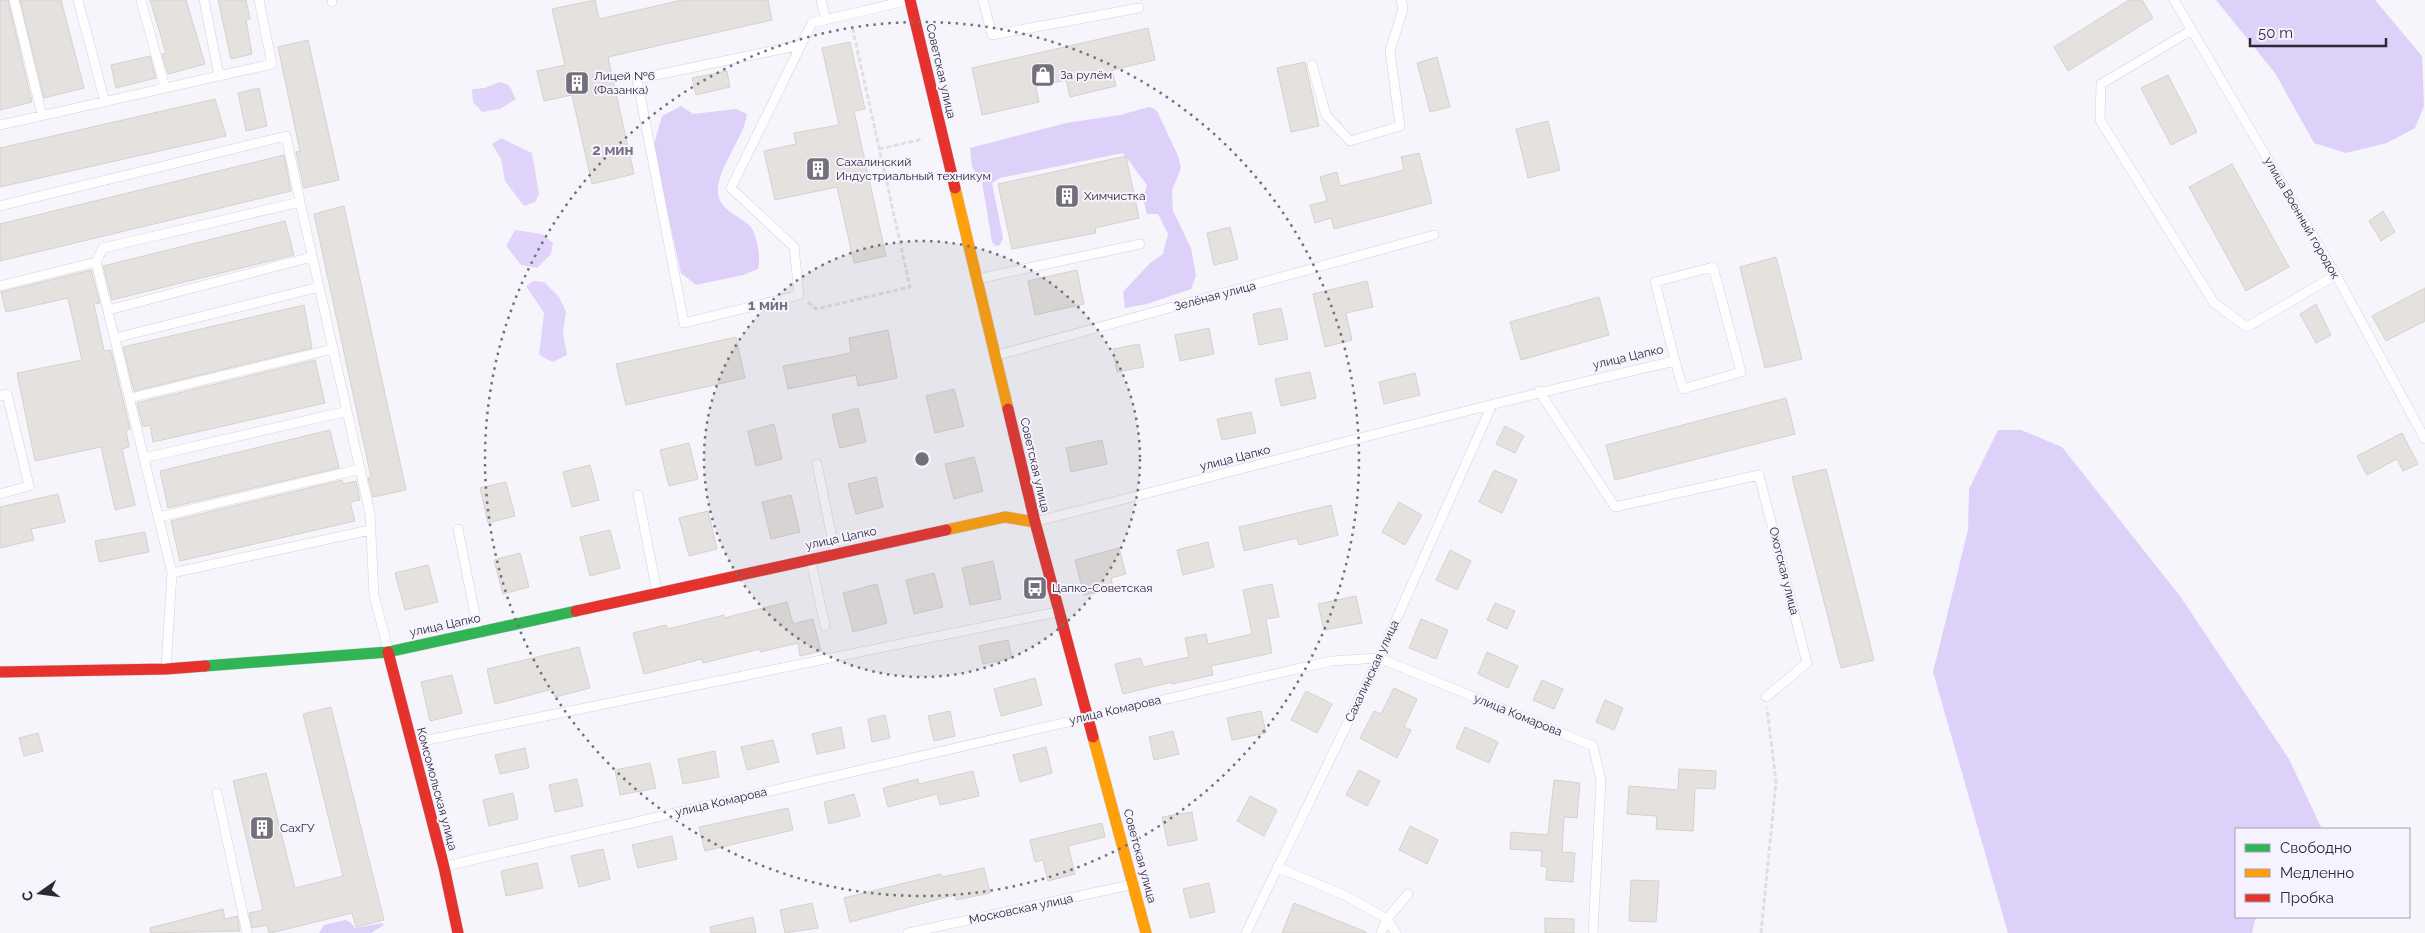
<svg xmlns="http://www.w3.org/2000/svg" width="2425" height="933" viewBox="0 0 2425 933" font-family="Raleway,sans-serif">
  <rect width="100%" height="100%" fill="#f7f5fc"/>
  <!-- green -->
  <path fill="#e0d4fb" d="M 499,82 L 509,85 L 516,99 L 500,109 L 482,112 L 473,102 L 472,89 L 485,88 Z
    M 501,138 L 532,153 L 539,194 L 535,202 L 524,206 L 505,181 L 501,159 L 492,144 Z
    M 515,230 L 542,234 L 553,243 L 551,254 L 537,268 L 521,265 L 506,246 Z
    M 533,281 L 544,282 L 559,297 L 566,311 L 563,333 L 567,355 L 553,362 L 539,355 L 544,313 L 526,286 Z"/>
  <!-- forest -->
  <path fill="#ddd1f9" d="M 2216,0 L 2375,0 L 2422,56 L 2424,106 L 2415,128 L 2387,143 L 2346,153 L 2314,143 L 2275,73 Z
    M 681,106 L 693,114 L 736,109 L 747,114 C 744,139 716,169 718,193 C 720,210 738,215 749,225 C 757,232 761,259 758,269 L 743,275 L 696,285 L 681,273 L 653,148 L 662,116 Z
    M 1149,107 L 1155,109 L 1158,113 L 1178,156 L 1181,168 L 1172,190 L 1173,211 L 1191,248 L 1196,276 L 1191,289 L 1147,304 L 1125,308 L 1123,292 L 1150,263 L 1163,254 L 1168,234 L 1158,214 L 1147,214 L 1143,198 L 1147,185 L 1123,153 L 1000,178 L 992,183 L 1003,238 L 1000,245 L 996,246 L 992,242 L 982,182 L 972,167 L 970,148 L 1066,123 L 1120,115 Z
    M 1998,430 L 2021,430 L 2062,447 L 2180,596 L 2289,759 L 2322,829 L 2236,829 L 2236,917 L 2256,917 L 2252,933 L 2008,933 L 1933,672 L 1968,530 L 1969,489 Z
    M 346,920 L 351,923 L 355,928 L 382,923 L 384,925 L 371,933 L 319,933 L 324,925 Z"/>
  <!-- building -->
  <path fill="#e4e1de" stroke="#d4d1cf" d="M 0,0 L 8,0 L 32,102 L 0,110 Z
    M 20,0 L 61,0 L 84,88 L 44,98 Z
    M 150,0 L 186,0 L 205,64 L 168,74 L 162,54 L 166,53 Z
    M 218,0 L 246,0 L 250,19 L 246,20 L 252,54 L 231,59 Z
    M 595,0 L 599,19 L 682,0 L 768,0 L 772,20 L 608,57 L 634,174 L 592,184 L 572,95 L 544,101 L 537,71 L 565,65 L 552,9 Z
    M 2129,0 L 2142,0 L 2153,18 L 2068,71 L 2054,47 Z
    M 1148,28 L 1155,60 L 1112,70 L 1116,86 L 1070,97 L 1066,80 L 1036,87 L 1039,102 L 982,115 L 972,68 Z
    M 308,40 L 339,180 L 304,188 L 296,152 L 300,151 L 278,47 Z
    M 850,42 L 865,109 L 854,111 L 886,256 L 854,263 L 837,187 L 775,200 L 764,151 L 796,144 L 794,133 L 839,125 L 822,48 Z
    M 150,56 L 156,78 L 116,88 L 111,65 Z
    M 1437,57 L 1450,107 L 1430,112 L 1417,63 Z
    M 1305,62 L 1319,126 L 1291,132 L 1277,68 Z
    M 727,71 L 730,87 L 696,95 L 692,78 Z
    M 2168,75 L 2197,132 L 2171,145 L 2141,88 Z
    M 259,88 L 267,126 L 246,131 L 238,93 Z
    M 215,99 L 226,136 L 0,187 L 0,148 Z
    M 1548,121 L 1560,170 L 1528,178 L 1516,129 Z
    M 1419,153 L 1432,203 L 1334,229 L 1331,218 L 1315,223 L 1310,205 L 1327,201 L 1320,177 L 1337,172 L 1340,186 L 1404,170 L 1401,157 Z
    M 284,155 L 291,191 L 0,261 L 0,224 Z
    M 1126,156 L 1139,218 L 1095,228 L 1096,233 L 1012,249 L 998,184 Z
    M 2232,164 L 2289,267 L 2246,291 L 2189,187 Z
    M 344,206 L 406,490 L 373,497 L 368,478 L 371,477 L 314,214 Z
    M 2383,211 L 2395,232 L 2381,241 L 2369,221 Z
    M 285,221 L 294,255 L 112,300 L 103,266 Z
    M 1230,227 L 1238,259 L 1214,265 L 1207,233 Z
    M 1776,257 L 1802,359 L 1765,368 L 1740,267 Z
    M 91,270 L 100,303 L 94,304 L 104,351 L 111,350 L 130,429 L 126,430 L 129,447 L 122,449 L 135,505 L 115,510 L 101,447 L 35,461 L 17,373 L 82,360 L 68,298 L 6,312 L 1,292 Z
    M 1077,270 L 1084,304 L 1035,315 L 1028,281 Z
    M 1367,281 L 1373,307 L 1346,313 L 1352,340 L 1325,347 L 1313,294 Z
    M 2425,288 L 2425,321 L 2386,341 L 2372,316 Z
    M 1599,297 L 1609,335 L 1521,360 L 1510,322 Z
    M 2316,304 L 2331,335 L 2316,343 L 2300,314 Z
    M 304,305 L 312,348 L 134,391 L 123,347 Z
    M 1281,308 L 1288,339 L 1259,345 L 1253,314 Z
    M 1209,328 L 1214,354 L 1180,361 L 1175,335 Z
    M 888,330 L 897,378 L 858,386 L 856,375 L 788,389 L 783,366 L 851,353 L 849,338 Z
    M 736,337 L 745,378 L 626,405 L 616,364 Z
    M 1139,344 L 1144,367 L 1117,372 L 1113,349 Z
    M 315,360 L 325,403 L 153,442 L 150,425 L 143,427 L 137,403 Z
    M 1310,372 L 1316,398 L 1281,406 L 1275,379 Z
    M 1415,373 L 1420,395 L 1384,404 L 1379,382 Z
    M 954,389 L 964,426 L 935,433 L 926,396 Z
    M 1786,398 L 1795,434 L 1615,480 L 1606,445 Z
    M 858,408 L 866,442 L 840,448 L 832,415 Z
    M 1251,412 L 1256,433 L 1222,440 L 1217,419 Z
    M 774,424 L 782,459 L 756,466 L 748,431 Z
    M 1505,426 L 1524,436 L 1515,453 L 1496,444 Z
    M 330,430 L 339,468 L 168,508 L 160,471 Z
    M 2402,433 L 2418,464 L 2403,471 L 2397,459 L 2367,475 L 2357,456 Z
    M 1102,440 L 1107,464 L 1071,472 L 1066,448 Z
    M 689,443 L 698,479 L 669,486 L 660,450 Z
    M 974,457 L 983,491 L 954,499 L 945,464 Z
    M 590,465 L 599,500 L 572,507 L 563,472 Z
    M 1826,469 L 1874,660 L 1841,668 L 1792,477 Z
    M 1494,470 L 1517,480 L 1502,513 L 1479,502 Z
    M 876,477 L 883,507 L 856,514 L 848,484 Z
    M 342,480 L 343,484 L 356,481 L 360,500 L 350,502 L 355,521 L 180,561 L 171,521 Z
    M 506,482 L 515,516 L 488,523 L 480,488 Z
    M 58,494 L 65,522 L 31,529 L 34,540 L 0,548 L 0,507 Z
    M 791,495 L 800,532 L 771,539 L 762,502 Z
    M 1399,502 L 1422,515 L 1405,545 L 1382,532 Z
    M 1331,505 L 1338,535 L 1299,545 L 1297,538 L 1244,551 L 1239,527 Z
    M 708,511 L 717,549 L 689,556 L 679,518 Z
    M 610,530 L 620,568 L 590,576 L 580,537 Z
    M 145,532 L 149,552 L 99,562 L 95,541 Z
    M 1208,542 L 1214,567 L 1183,575 L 1177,550 Z
    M 1119,548 L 1126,574 L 1111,578 L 1113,587 L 1084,595 L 1075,560 Z
    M 1450,550 L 1471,561 L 1457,590 L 1436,580 Z
    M 520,553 L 529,587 L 503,594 L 494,560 Z
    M 993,561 L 1001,599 L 970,605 L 962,568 Z
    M 428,565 L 438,602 L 405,610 L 395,573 Z
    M 934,573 L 943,607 L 914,614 L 906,580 Z
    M 877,584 L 887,623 L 853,632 L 843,593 Z
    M 1272,584 L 1279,617 L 1266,619 L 1272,653 L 1211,666 L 1213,675 L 1172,684 L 1172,682 L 1123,694 L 1115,664 L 1141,658 L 1143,667 L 1189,657 L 1185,638 L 1206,634 L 1208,644 L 1252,634 L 1243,590 Z
    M 1356,596 L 1362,623 L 1324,630 L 1318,604 Z
    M 787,602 L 793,624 L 813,619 L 821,651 L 800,656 L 798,643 L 760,652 L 760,649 L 703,663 L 702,659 L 644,674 L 633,633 L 666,625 L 668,629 L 724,615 L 724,618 Z
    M 1495,603 L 1515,611 L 1507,629 L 1487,620 Z
    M 1421,619 L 1448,630 L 1436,659 L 1409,648 Z
    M 1008,640 L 1012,658 L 983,664 L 979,646 Z
    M 579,647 L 590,688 L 555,697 L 553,689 L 495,704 L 487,669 Z
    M 1487,652 L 1518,666 L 1508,688 L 1478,674 Z
    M 452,675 L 462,713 L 430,721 L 421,682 Z
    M 1035,678 L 1042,705 L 1001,716 L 994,689 Z
    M 1542,680 L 1563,689 L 1554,709 L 1533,700 Z
    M 1394,688 L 1417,699 L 1404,727 L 1411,730 L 1397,758 L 1360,738 L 1374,711 L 1381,714 Z
    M 1306,691 L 1332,704 L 1317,733 L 1291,720 Z
    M 1605,700 L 1623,708 L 1614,730 L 1596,722 Z
    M 331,707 L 384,920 L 356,927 L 352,913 L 271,933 L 269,933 L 267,925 L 252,928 L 249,913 L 263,910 L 233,781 L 266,773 L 295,888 L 343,876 L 303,714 Z
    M 950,711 L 955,736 L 934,741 L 928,716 Z
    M 1261,711 L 1266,733 L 1232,740 L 1227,718 Z
    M 885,715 L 890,738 L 872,742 L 868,719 Z
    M 841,727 L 845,748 L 817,754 L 812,734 Z
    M 1465,727 L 1498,742 L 1489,763 L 1456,748 Z
    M 1173,731 L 1179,754 L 1154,760 L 1149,737 Z
    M 38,733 L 43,751 L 24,756 L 19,738 Z
    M 773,740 L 779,762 L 747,770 L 741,747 Z
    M 1046,747 L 1052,773 L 1020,782 L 1013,755 Z
    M 525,748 L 529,768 L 500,774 L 495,755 Z
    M 715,751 L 719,777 L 683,784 L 678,759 Z
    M 650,763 L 656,788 L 620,795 L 615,770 Z
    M 1679,769 L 1716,771 L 1715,789 L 1695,788 L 1693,831 L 1656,829 L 1657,816 L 1627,814 L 1629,786 L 1678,790 Z
    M 1359,770 L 1380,781 L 1367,806 L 1346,795 Z
    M 973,771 L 979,796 L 940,805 L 937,794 L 888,807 L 883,788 L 918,779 L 919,784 Z
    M 577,779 L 583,806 L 555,812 L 549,785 Z
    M 1554,780 L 1580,783 L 1577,818 L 1564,817 L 1562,852 L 1575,853 L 1573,882 L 1546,880 L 1547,867 L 1541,866 L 1542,851 L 1510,849 L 1511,832 L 1548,835 Z
    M 513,793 L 518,819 L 489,826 L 483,800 Z
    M 854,794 L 860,816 L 829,824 L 824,802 Z
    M 1250,796 L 1277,810 L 1264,836 L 1237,821 Z
    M 788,808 L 793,830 L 705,851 L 699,827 Z
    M 1192,812 L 1197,840 L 1168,846 L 1162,817 Z
    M 1102,823 L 1105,837 L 1068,846 L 1075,874 L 1048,881 L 1043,860 L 1035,862 L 1030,840 Z
    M 1410,826 L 1438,840 L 1427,864 L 1399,850 Z
    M 672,836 L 677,859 L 638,868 L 632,845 Z
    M 603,849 L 610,879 L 579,887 L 571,856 Z
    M 537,863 L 543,888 L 506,896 L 501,871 Z
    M 984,868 L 990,893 L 956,900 L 955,895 L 850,922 L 844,898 L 941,874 L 942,877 Z
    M 1631,880 L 1659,881 L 1656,922 L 1629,921 Z
    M 1209,883 L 1215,912 L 1190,918 L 1183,889 Z
    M 812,903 L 818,928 L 785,933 L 780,910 Z
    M 1294,903 L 1366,932 L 1366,933 L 1282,933 Z
    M 223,909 L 225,919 L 237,916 L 240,931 L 151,933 L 150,928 Z
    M 753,917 L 756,933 L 711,933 L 710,927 Z
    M 1545,918 L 1574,919 L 1574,933 L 1545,933 Z"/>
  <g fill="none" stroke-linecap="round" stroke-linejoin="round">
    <defs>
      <path id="lane" d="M 14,0 L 42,115
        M 78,0 L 105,102
        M 141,0 L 165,88
        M 204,0 L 219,76
        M 332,0 L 332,2
        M 821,0 L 826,20
        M 983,0 L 992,35 L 1139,8
        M 2174,0 L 2336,275 L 2425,439
        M 2192,30 L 2101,84 L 2100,120 L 2214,303 L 2247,327 L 2336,275
        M 801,45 L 637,79 L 684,323 L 799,295 L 794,247 L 731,188 L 801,45 L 812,23 L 909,0
        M 1312,65 L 1326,115 L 1350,141 L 1400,126 L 1390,51 L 1403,9 L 1401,0
        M 0,125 L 272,64 L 259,0
        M 0,206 L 286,136 L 300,202
        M 96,262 L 103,248 L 300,202 L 360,469 L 159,517
        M 977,279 L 1140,244
        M 0,286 L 96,262 L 172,573 L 166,668
        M 108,310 L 312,257
        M 115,338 L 319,287
        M 998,355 L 1434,235
        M 1539,391 L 1615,507 L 1759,475 L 1807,663 L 1766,697
        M 0,396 L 7,394 L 29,486 L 0,494
        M 130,398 L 333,349
        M 144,458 L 347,411
        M 817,464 L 835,553
        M 360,469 L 370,514 L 374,595 L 388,649
        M 638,495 L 657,592
        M 1038,521 C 1250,468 1462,409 1675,361 L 1683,389 L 1741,372 L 1713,267 L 1655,282 L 1675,361
        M 458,529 L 478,630
        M 811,561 L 825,626
        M 172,573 L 370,530
        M 413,743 L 1057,612
        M 217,793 L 247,933
        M 446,866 L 1331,661 L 1379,658 L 1593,746 L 1601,780 L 1593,933
        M 1277,867 L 1346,896 L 1387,919 L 1396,933
        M 908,933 L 1130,885
        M 1246,933 L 1379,658 L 1492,405
        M 1381,933 L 1387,919 L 1408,894"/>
      <path id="fast" d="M 205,666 L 388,652 L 576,611"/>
      <path id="slow" d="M 955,188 L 1008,409
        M 946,530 L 1005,517 L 1035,522
        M 1093,737 L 1146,933"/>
      <path id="jam" d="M 910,0 L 955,188
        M 1008,409 L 1035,522 L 1093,737
        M 576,611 L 946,530
        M 388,652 L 444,867 L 458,933
        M 0,672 L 166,669 L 205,666"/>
    </defs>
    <!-- lane casing -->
    <use href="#lane" stroke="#d4d1da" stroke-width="10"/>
    <!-- fast casing -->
    <use href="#fast" stroke="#d4d1da" stroke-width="12"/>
    <!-- slow casing -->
    <use href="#slow" stroke="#d4d1da" stroke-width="12"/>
    <!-- jam casing -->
    <use href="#jam" stroke="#d4d1da" stroke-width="12"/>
    <!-- path -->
    <path stroke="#dfdfe1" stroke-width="3" stroke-dasharray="5 2.5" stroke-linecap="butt" d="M 879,149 L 923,139
      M 808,302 L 816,309 L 910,287 L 852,26
      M 1761,933 L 1776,782 L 1767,708"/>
    <!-- lane -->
    <use href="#lane" stroke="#fefeff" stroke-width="9"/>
    <!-- fast -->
    <use href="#fast" stroke="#30b455" stroke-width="11"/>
    <!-- slow -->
    <use href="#slow" stroke="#ff9f0a" stroke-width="11"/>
    <!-- jam -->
    <use href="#jam" stroke="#e5322d" stroke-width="11"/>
  </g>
  <!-- distance rings -->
  <circle cx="922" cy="459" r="218" fill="#73707b" fill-opacity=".12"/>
  <g fill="none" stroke="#73707b" stroke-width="2.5" stroke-dasharray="2.5 5">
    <circle cx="922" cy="459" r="218"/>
    <circle cx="922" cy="459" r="437"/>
  </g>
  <!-- icons -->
  <defs>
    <symbol id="shop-square" viewBox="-11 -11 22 22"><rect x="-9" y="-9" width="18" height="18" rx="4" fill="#73707b" stroke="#f6f2ff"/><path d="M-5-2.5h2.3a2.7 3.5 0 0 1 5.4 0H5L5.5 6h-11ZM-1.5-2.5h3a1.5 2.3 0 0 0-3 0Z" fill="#fff"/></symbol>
    <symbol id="building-square" viewBox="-11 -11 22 22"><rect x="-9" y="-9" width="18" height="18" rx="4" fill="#73707b" stroke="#f6f2ff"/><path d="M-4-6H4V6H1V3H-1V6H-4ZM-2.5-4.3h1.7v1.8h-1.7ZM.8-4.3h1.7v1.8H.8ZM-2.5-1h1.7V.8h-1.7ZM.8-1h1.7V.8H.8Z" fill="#fff"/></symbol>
    <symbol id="bus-square" viewBox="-11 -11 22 22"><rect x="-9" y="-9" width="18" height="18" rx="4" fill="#73707b" stroke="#f6f2ff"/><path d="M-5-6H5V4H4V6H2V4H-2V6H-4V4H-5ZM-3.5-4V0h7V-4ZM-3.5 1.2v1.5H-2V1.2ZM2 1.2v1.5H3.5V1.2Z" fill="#fff"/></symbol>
  </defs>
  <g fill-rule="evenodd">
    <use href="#shop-square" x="1029" y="61" width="28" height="28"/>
    <use href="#building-square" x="563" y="69" width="28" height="28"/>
    <use href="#building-square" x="804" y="155" width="28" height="28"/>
    <use href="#building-square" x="1053" y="182" width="28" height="28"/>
    <use href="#bus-square" x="1021" y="574" width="28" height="28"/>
    <use href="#building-square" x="248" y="814" width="28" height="28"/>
  </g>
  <g text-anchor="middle" stroke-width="4" stroke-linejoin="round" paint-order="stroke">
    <!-- street labels -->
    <g font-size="12" fill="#2c2935" stroke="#f6f2ff">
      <text transform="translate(941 71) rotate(77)" y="4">Советская улица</text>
      <text transform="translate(2302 218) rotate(60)" y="4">улица Военный городок</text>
      <text transform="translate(1215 296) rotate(-15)" y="4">Зелёная улица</text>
      <text transform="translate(1628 357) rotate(-13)" y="4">улица Цапко</text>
      <text transform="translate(1235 458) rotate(-14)" y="4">улица Цапко</text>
      <text transform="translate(1035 465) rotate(77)" y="4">Советская улица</text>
      <text transform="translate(841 538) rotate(-12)" y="4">улица Цапко</text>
      <text transform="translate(1784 571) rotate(76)" y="4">Охотская улица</text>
      <text transform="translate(445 625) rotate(-12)" y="4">улица Цапко</text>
      <text transform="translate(1372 671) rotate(-65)" y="4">Сахалинская улица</text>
      <text transform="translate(1115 710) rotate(-13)" y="4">улица Комарова</text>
      <text transform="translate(1518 715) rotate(22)" y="4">улица Комарова</text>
      <text transform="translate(437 789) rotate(75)" y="4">Комсомольская улица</text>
      <text transform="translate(721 802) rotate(-13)" y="4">улица Комарова</text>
      <text transform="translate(1140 856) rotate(75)" y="4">Советская улица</text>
      <text transform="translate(1021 909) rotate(-12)" y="4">Московская улица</text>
    </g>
    <!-- poi labels -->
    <g font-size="12" fill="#2c2935" stroke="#f6f2ff" text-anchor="start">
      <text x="1060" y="79">За рулём</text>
      <text x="594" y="80">Лицей №6<tspan x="594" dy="14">(Фазанка)</tspan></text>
      <text x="836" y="166">Сахалинский<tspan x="836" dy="14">Индустриальный техникум</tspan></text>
      <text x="1084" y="200">Химчистка</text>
      <text x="1052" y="592">Цапко-Советская</text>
      <text x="280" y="832">СахГУ</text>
    </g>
  </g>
  <circle cx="922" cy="459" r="8" fill="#73707b" stroke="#f6f2ff" stroke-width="2.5"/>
  <g font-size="15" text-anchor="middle" font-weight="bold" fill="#73707b" stroke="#f6f2ff" stroke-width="4" stroke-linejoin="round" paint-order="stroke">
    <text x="613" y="155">2 мин</text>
    <text x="768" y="310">1 мин</text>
  </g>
  <!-- legend -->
  <rect x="2235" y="828" width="175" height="90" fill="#f6f2ff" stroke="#a5a2ae"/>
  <rect x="2245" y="844" width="25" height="8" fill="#30b455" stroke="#a5a2ae"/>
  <text x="2280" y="853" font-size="15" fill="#2c2935">Свободно</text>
  <rect x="2245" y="869" width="25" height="8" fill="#ff9f0a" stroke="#a5a2ae"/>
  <text x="2280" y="878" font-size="15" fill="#2c2935">Медленно</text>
  <rect x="2245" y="894" width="25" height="8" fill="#e5322d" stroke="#a5a2ae"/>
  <text x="2280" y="903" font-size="15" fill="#2c2935">Пробка</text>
  <!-- north arrow -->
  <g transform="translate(40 893) rotate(256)" stroke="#f6f2ff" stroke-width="4" paint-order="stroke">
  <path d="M0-4L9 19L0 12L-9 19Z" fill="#2c2935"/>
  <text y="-8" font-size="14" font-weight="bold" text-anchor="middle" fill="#2c2935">С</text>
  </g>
  <!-- scale -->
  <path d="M2250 38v8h136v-8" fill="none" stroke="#2c2935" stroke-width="2.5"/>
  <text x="2258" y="38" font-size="15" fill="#2c2935" stroke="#f6f2ff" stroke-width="4" paint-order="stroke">50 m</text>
</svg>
